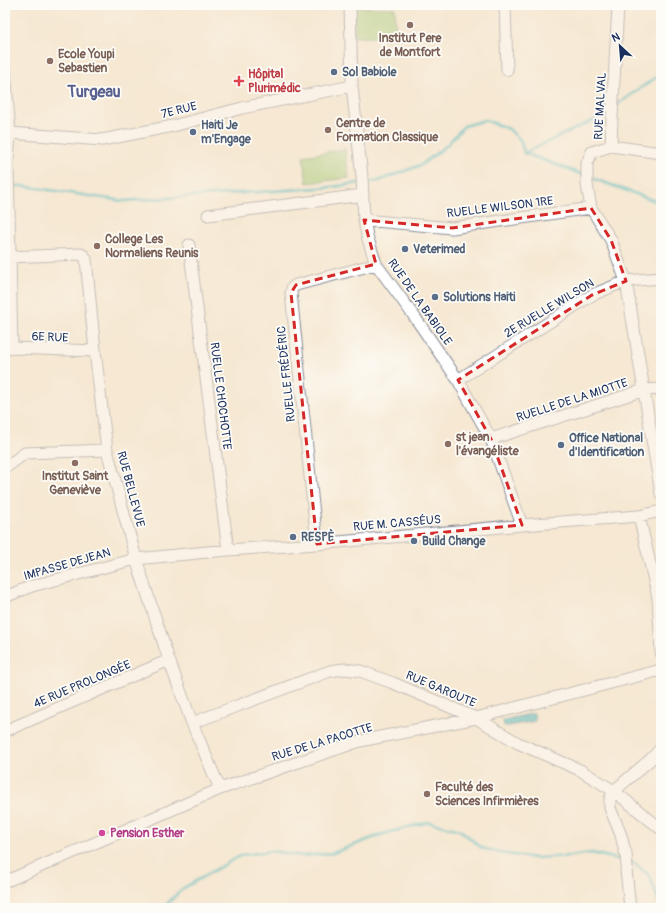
<svg xmlns="http://www.w3.org/2000/svg" width="666" height="913" viewBox="0 0 666 913" font-family="Pangolin,sans-serif">
  <defs>
    <pattern id="water-ripples" width="26" height="14" patternUnits="userSpaceOnUse"><rect width="26" height="14" fill="#4bb9c4"/><path d="M2 4q2-2 4 0t4 0M15 11q2-2 4 0t4 0" fill="none" stroke="#3e97a2"/></pattern>
  </defs>
  <rect width="100%" height="100%" fill="#fdfcf7"/>
  <filter id="ink" filterUnits="userSpaceOnUse"><feTurbulence type="fractalNoise" baseFrequency=".025" numOctaves="2"/><feDisplacementMap in="SourceGraphic" scale="8" xChannelSelector="R" yChannelSelector="G"/><feConvolveMatrix kernelMatrix="1 2 1 2 8 2 1 2 1" color-interpolation-filters="sRGB"/></filter>
  <filter id="wash" filterUnits="userSpaceOnUse"><feTurbulence type="fractalNoise" baseFrequency=".012" numOctaves="4" result="noise"/><feDisplacementMap in="SourceGraphic" scale="16" xChannelSelector="R" yChannelSelector="G"/><feGaussianBlur stdDeviation="0.9" result="paint"/><feColorMatrix in="noise" values="0 0 0 0 0 0 0 0 0 0 0 0 0 0 0 0 0 1.4 0 .05"/><feComposite in="paint" operator="in"/></filter>
  <g filter="url(#wash)">
    <rect width="100%" height="100%" fill="#f6e8d2"/>
    <!-- green -->
    <path fill="#a0cc79" stroke="#5e7e6c" d="M 354,7 L 395,8 L 396,38 L 355,37 Z
      M 345,149 L 349,178 L 307,183 L 303,156 Z"/>
    <!-- water -->
    <path fill="url(#water-ripples)" stroke="#337491" d="M 534,713 L 535,721 L 504,727 L 503,720 Z"/>
    <g fill="none" stroke-linecap="round" stroke-linejoin="round">
      <!-- stream -->
      <path stroke="#4bb9c4" stroke-width="3" d="M 616,105 L 661,74
        M 524,153 L 596,119 L 610,109
        M 524,153 L 584,175
        M 589,177 L 661,203
        M 365,182 L 378,181 L 421,165 L 447,145 L 464,126 L 485,120 L 509,129 L 521,141 L 524,153
        M 11,186 L 23,186 L 123,201 L 332,187 L 359,183
        M 163,908 L 182,889 L 213,871 L 242,855 L 272,851 L 303,856 L 333,853 L 383,834 L 428,822 L 460,830 L 482,848 L 506,854 L 535,858 L 570,856 L 592,853 L 634,863 L 650,876 L 661,908"/>
    </g>
  </g>
  <g filter="url(#ink)">
    <g fill="none" stroke-linecap="round" stroke-linejoin="round">
      <defs>
        <path id="street" d="M 350,5 L 352,86 L 362,177 L 364,220 L 367,236 L 376,264 L 414,316 L 458,380 L 491,439 L 522,525
          M 505,5 L 507,70
          M 618,5 L 612,118 L 611,146 L 592,152 L 587,163 L 587,185 L 591,208 L 611,240 L 626,281 L 661,494
          M 5,70 L 10,133 L 8,164 L 12,348
          M 10,133 L 102,140 L 173,126 L 242,108 L 352,86
          M 611,146 L 661,153
          M 208,215 L 363,195
          M 364,220 L 452,228 L 591,208
          M 189,245 L 228,550
          M 10,257 L 81,254 L 84,256 L 86,259 L 95,351 L 107,450 L 136,559 L 169,660 L 192,723 L 220,789
          M 5,349 L 12,348 L 95,351
          M 458,380 L 592,295 L 626,281 L 661,278
          M 491,439 L 644,390 L 661,389
          M 5,468 L 25,453 L 107,450
          M 639,516 L 658,598 L 661,653
          M 317,544 L 291,293 L 292,288 L 296,285 L 376,264
          M 5,597 L 32,586 L 136,559 L 228,550 L 317,544 L 522,525 L 639,516 L 661,511
          M 192,723 L 330,671 L 345,669 L 360,671 L 393,683 L 476,718 L 518,743 L 580,770 L 614,791 L 661,829
          M 5,731 L 169,660
          M 5,880 L 9,880 L 220,789 L 360,741 L 476,718 L 661,670
          M 630,908 L 626,870 L 627,868 L 626,853 L 625,852 L 621,835 L 610,808 L 610,799 L 614,791 L 652,758 L 661,748"/>
      </defs>
      <!-- street casing -->
      <use href="#street" stroke="#888c98" stroke-width="13"/>
      <!-- street -->
      <use href="#street" stroke="#fff" stroke-width="11"/>
    </g>
  </g>
  <!-- marked area -->
  <path d="M0 0H666V913H0ZM 591,208 L 611,240 L 626,281 L 592,295 L 458,380 L 491,439 L 522,525 L 317,544 L 291,293 L 296,285 L 376,264 L 364,220 L 452,228 Z" fill="#f6e8d2" fill-opacity=".55" fill-rule="evenodd"/>
  <path fill="none" stroke="#d62828" stroke-width="3" stroke-dasharray="8 5" stroke-linejoin="round" d="M 591,208 L 611,240 L 626,281 L 592,295 L 458,380 L 491,439 L 522,525 L 317,544 L 291,293 L 296,285 L 376,264 L 364,220 L 452,228 Z"/>
  <!-- markers -->
  <g fill="#8d6e63" stroke="#fdfcf7" stroke-width="1.5">
    <circle cx="410" cy="25" r="4"/>
    <circle cx="50" cy="61" r="4"/>
    <circle cx="328" cy="130" r="4"/>
    <circle cx="97" cy="246" r="4"/>
    <circle cx="448" cy="444" r="4"/>
    <circle cx="75" cy="463" r="4"/>
    <circle cx="427" cy="794" r="4"/>
  </g>
  <g fill="#5c6f8a" stroke="#fdfcf7" stroke-width="1.5">
    <circle cx="334" cy="72" r="4"/>
    <circle cx="193" cy="132" r="4"/>
    <circle cx="405" cy="249" r="4"/>
    <circle cx="435" cy="297" r="4"/>
    <circle cx="561" cy="445" r="4"/>
    <circle cx="293" cy="537" r="4"/>
    <circle cx="414" cy="541" r="4"/>
  </g>
  <path fill="#e0444e" stroke="#fdfcf7" stroke-width="1.5" d="M237 75h4v4h4v4h-4v4h-4v-4h-4v-4h4z"/>
  <circle fill="#d1479c" stroke="#fdfcf7" stroke-width="1.5" cx="102" cy="833" r="4"/>
  <g text-anchor="middle" stroke-width="3.5" stroke-linejoin="round" paint-order="stroke">
    <!-- education labels -->
    <g font-size="12" font-weight="bold" fill="#785e54" stroke="#fdfcf7" text-anchor="start">
      <text x="410" y="42" text-anchor="middle">Institut Pere<tspan x="410" dy="14">de Montfort</tspan></text>
      <text x="58" y="58">Ecole Youpi<tspan x="58" dy="14">Sebastien</tspan></text>
      <text x="336" y="127">Centre de<tspan x="336" dy="14">Formation Classique</tspan></text>
      <text x="105" y="243">College Les<tspan x="105" dy="14">Normaliens Reunis</tspan></text>
      <text x="456" y="441">st jean<tspan x="456" dy="14">l'évangéliste</tspan></text>
      <text x="75" y="480" text-anchor="middle">Institut Saint<tspan x="75" dy="14">Geneviève</tspan></text>
      <text x="435" y="791">Faculté des<tspan x="435" dy="14">Sciences Infirmières</tspan></text>
    </g>
    <!-- service labels -->
    <g font-size="12" font-weight="bold" fill="#4e5e75" stroke="#fdfcf7" text-anchor="start">
      <text x="342" y="76">Sol Babiole</text>
      <text x="201" y="129">Haiti Je<tspan x="201" dy="14">m'Engage</tspan></text>
      <text x="413" y="253">Veterimed</text>
      <text x="443" y="301">Solutions Haiti</text>
      <text x="569" y="442">Office National<tspan x="569" dy="14">d'Identification</tspan></text>
      <text x="301" y="541">RESPÈ</text>
      <text x="422" y="545">Build Change</text>
    </g>
    <!-- health labels -->
    <g font-size="12" font-weight="bold" fill="#be3a42" stroke="#fdfcf7" text-anchor="start">
      <text x="248" y="78">Hôpital<tspan x="248" dy="14">Plurimédic</tspan></text>
    </g>
    <!-- street labels -->
    <g font-size="12" fill="#1b2f5e" stroke="#fdfcf7">
      <text transform="translate(600 106) rotate(-87)" y="4">RUE MALVAL</text>
      <text transform="translate(179 110) rotate(-14)" y="4">7E RUE</text>
      <text transform="translate(500 207) rotate(-7)" y="4">RUELLE WILSON 1RE</text>
      <text transform="translate(420 302) rotate(55)" y="4">RUE DE LA BABIOLE</text>
      <text transform="translate(549 308) rotate(-31)" y="4">2E RUELLE WILSON</text>
      <text transform="translate(50 337) rotate(2)" y="4">6E RUE</text>
      <text transform="translate(286 374) rotate(-96)" y="4">RUELLE FRÉDÉRIC</text>
      <text transform="translate(221 396) rotate(83)" y="4">RUELLE CHOCHOTTE</text>
      <text transform="translate(572 400) rotate(-18)" y="4">RUELLE DE LA MIOTTE</text>
      <text transform="translate(131 489) rotate(75)" y="4">RUE BELLEVUE</text>
      <text transform="translate(397 523) rotate(-5)" y="4">RUE M. CASSÉUS</text>
      <text transform="translate(67 564) rotate(-16)" y="4">IMPASSE DEJEAN</text>
      <text transform="translate(82 684) rotate(-23)" y="4">4E RUE PROLONGÉE</text>
      <text transform="translate(441 689) rotate(23)" y="4">RUE GAROUTE</text>
      <text transform="translate(322 742) rotate(-17)" y="4">RUE DE LA PACOTTE</text>
    </g>
    <!-- hotel labels -->
    <g font-size="12" font-weight="bold" fill="#b23c85" stroke="#fdfcf7" text-anchor="start">
      <text x="110" y="837">Pension Esther</text>
    </g>
    <!-- district labels -->
    <g font-size="16" font-weight="bold" fill="#58608f" stroke="#fdfcf7">
      <text x="94" y="97">Turgeau</text>
    </g>
  </g>
  <!-- margin -->
  <rect width="666" height="913" fill="none" stroke="#fdfcf7" stroke-width="20"/>
  <!-- north arrow -->
  <g transform="translate(620 46) rotate(334)" stroke="#fdfcf7" stroke-width="3" paint-order="stroke">
  <path d="M0-3L7 15L0 10L-7 15Z" fill="#1b2f5e"/>
  <text y="-6" font-size="11" font-weight="bold" text-anchor="middle" fill="#1b2f5e">N</text>
  </g>
</svg>
